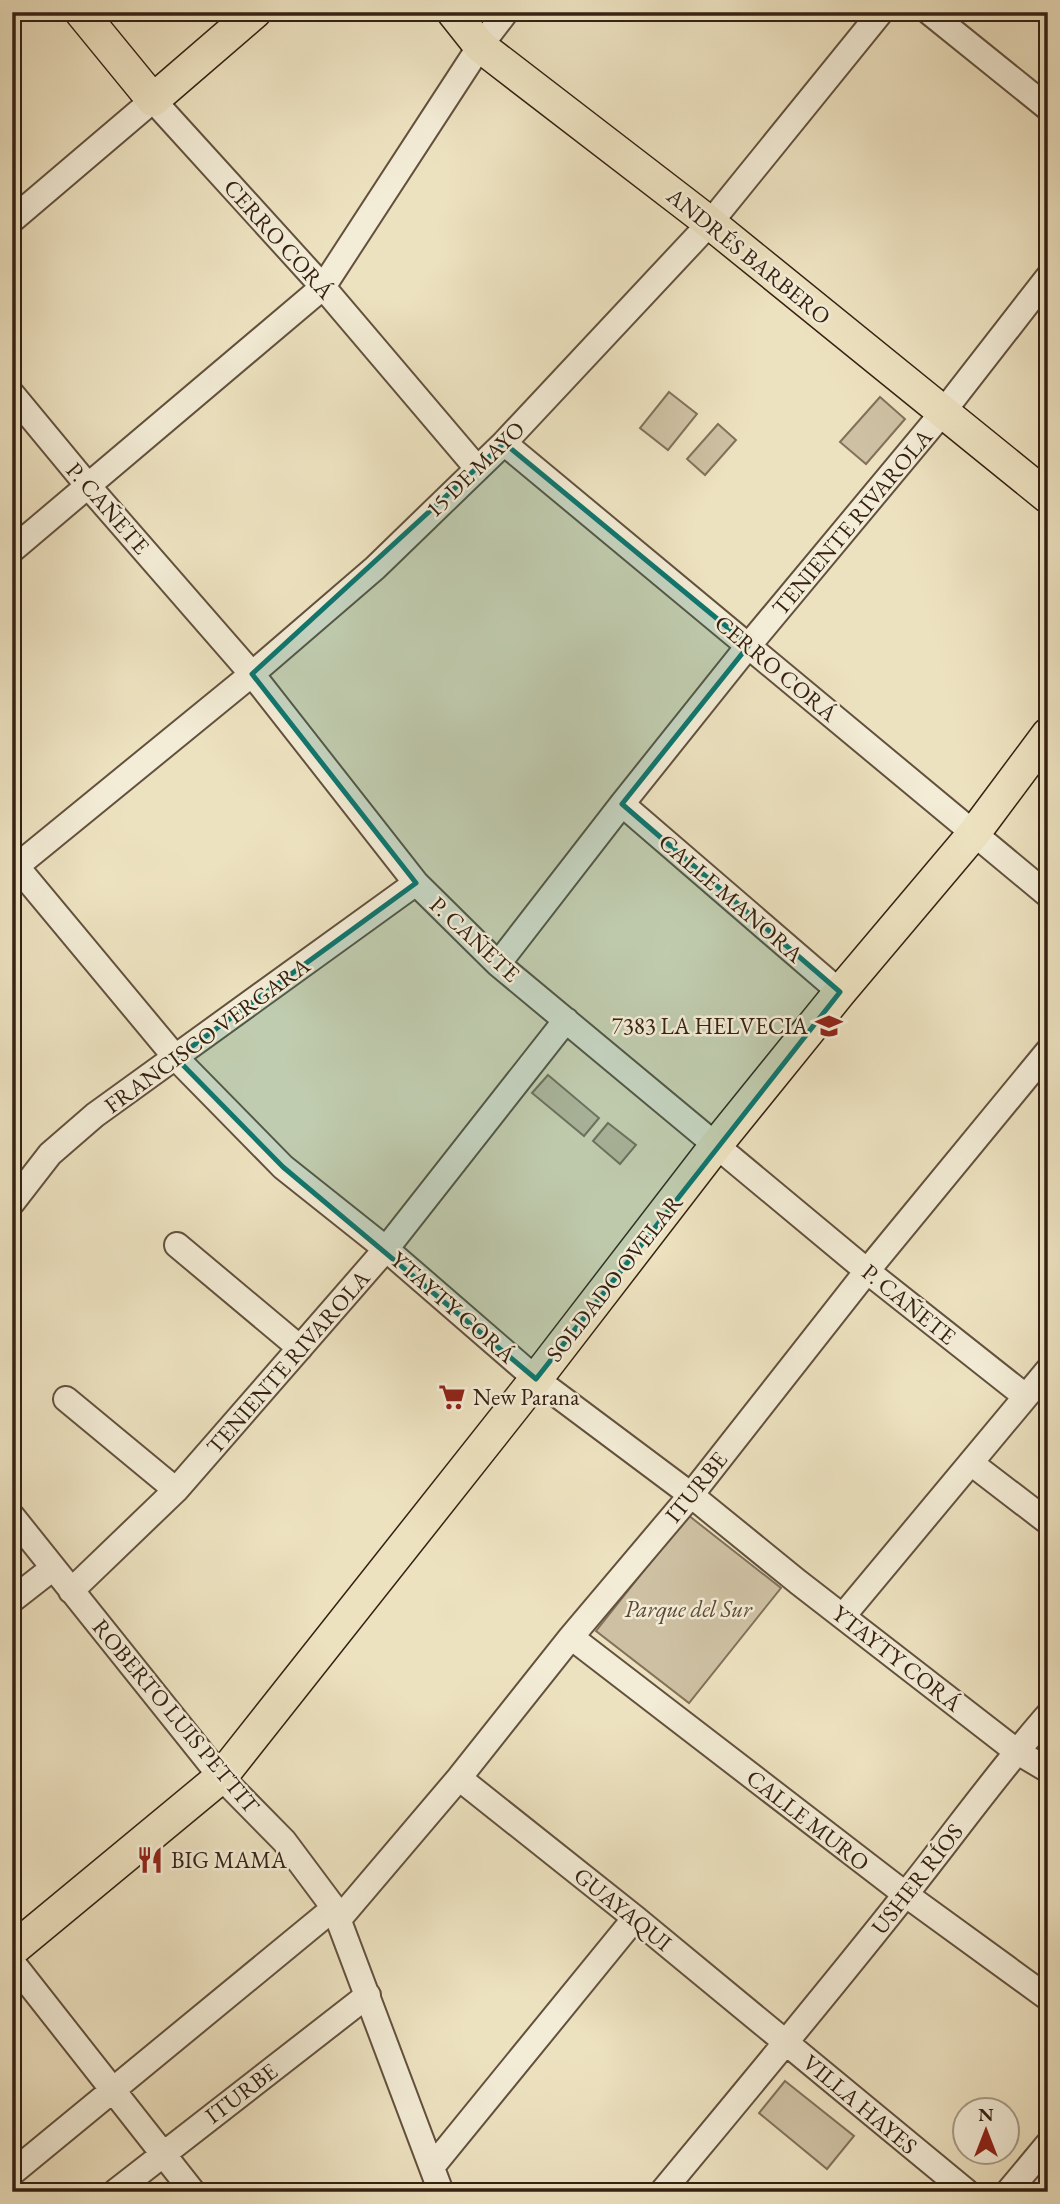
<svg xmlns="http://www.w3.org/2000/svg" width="1060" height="2204" viewBox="0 0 1060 2204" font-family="'EB Garamond',serif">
  <rect width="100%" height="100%" fill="#ede2c0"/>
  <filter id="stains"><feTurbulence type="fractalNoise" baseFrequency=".00286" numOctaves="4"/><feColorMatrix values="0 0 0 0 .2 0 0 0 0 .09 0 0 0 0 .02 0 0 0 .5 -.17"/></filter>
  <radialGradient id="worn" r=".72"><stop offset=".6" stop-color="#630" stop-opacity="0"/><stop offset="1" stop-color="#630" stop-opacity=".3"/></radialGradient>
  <!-- green -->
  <path fill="#cec1a3" stroke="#82715b" stroke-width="2" d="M 669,392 L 697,414 L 668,450 L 640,428 Z
    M 880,397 L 905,419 L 866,464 L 840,442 Z
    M 718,424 L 736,440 L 705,475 L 687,459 Z
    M 548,1075 L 599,1118 L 584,1136 L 532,1093 Z
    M 608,1123 L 636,1145 L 620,1164 L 593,1141 Z
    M 688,1515 L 781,1588 L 689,1703 L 596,1631 Z
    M 785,2081 L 854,2136 L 827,2169 L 759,2113 Z"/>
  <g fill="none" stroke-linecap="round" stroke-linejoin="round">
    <defs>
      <path id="minor" d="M 929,12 L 1048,108
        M 12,220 L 153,100 L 323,287 L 476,467
        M 12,394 L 89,487 L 252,674 L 416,883 L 498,964 L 867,1271 L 1025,1396
        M 504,443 L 1048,895
        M 12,550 L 323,287 L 480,46 L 506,12
        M 622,804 L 840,992
        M 12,861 L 176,1058 L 283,1167 L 386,1249 L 536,1379 L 691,1495 L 798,1582 L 1016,1751 L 1048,1770
        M 12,870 L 252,674 L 375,568 L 504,443 L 710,223 L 881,12
        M 498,964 L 622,804 L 749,645 L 943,412 L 1048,277
        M 12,1203 L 50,1154 L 95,1115 L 416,883
        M 177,1245 L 300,1348
        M 66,1399 L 176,1490
        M 971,1463 L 1048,1522
        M 12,1516 L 221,1777 L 284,1841 L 334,1908 L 441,2192
        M 71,1591 L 176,1490 L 386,1249 L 566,1020
        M 12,1600 L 53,1568
        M 843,1616 L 1048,1370
        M 571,1637 L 905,1894 L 1048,1998
        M 459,1778 L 635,1918 L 967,2192
        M 340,1918 L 459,1778 L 571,1637 L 691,1495 L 867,1271 L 1048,1051
        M 12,1962 L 193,2192
        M 432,2167 L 635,1918
        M 12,2173 L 334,1908
        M 115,2192 L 368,1995
        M 662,2192 C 744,2093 826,1995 905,1895 C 953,1835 997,1773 1048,1715
        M 1008,2192 L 1048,2144"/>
      <path id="major" d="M 81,12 L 153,100 L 255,12
        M 453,12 L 480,46 L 710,223 L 1048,497
        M 12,1950 L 221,1777 L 536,1379 L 717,1144 L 840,992 L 975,832 L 1048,734"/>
    </defs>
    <!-- minor casing -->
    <use href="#minor" stroke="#63513e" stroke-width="28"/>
    <!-- major casing -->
    <use href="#major" stroke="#352113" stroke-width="35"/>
    <!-- minor -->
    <use href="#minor" stroke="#f3ecd6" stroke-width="24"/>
    <!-- major -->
    <use href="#major" stroke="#ede2c0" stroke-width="32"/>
  </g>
  <!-- marked area -->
  <path fill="#0f766e" fill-opacity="0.2" stroke="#0f766e" stroke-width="5" stroke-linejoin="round" d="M 504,443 L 749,645 L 622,804 L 840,992 L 536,1379 L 283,1167 L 176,1058 L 416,883 L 252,674 Z"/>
  <!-- icons -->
  <defs>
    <symbol id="school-bare" viewBox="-9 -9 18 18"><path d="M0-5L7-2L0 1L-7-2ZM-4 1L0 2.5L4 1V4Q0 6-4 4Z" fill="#8f2418" stroke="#f3ecd6" stroke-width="2.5" paint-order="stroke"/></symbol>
    <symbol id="supermarket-bare" viewBox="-9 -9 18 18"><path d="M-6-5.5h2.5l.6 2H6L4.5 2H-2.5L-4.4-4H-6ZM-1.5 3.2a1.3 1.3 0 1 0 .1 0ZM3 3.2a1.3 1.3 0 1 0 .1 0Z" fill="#8f2418" stroke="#f3ecd6" stroke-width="2.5" paint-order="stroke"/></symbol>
    <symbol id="restaurant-bare" viewBox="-9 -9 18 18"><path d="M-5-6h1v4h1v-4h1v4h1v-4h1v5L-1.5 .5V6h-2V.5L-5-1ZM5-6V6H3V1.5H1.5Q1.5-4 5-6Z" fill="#8f2418" stroke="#f3ecd6" stroke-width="2.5" paint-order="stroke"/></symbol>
  </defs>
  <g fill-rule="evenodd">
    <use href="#school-bare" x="810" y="1007" width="38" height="38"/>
    <use href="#supermarket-bare" x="433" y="1378" width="38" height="38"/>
    <use href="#restaurant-bare" x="131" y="1841" width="38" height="38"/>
  </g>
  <g text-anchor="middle" stroke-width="5" stroke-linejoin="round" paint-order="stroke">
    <!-- street labels -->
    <g font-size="23" fill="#352113" stroke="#f3ecd6">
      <text transform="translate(279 239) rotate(48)" y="8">CERRO CORÁ</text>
      <text transform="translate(749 256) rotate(39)" y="8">ANDRÉS BARBERO</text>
      <text transform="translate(475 469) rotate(-44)" y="8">15 DE MAYO</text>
      <text transform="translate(108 508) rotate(49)" y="8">P. CAÑETE</text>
      <text transform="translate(852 522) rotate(-50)" y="8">TENIENTE RIVAROLA</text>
      <text transform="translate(776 668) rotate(40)" y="8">CERRO CORÁ</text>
      <text transform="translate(731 898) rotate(41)" y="8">CALLE MANORA</text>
      <text transform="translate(475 939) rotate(43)" y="8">P. CAÑETE</text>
      <text transform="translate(207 1035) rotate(-36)" y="8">FRANCISCO VERGARA</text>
      <text transform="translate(614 1278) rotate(-52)" y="8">SOLDADO OVELAR</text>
      <text transform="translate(909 1304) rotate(39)" y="8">P. CAÑETE</text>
      <text transform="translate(453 1307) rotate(41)" y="8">YTAYTY CORÁ</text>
      <text transform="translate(288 1362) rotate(-49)" y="8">TENIENTE RIVAROLA</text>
      <text transform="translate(696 1487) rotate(-51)" y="8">ITURBE</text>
      <text transform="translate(897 1658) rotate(38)" y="8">YTAYTY CORÁ</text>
      <text transform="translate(176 1716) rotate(50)" y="8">ROBERTO LUIS PETTIT</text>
      <text transform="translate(808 1820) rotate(38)" y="8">CALLE MURO</text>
      <text transform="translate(917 1879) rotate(-52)" y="8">USHER RÍOS</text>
      <text transform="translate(623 1909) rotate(39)" y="8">GUAYAQUI</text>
      <text transform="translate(241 2093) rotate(-37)" y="8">ITURBE</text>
      <text transform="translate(860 2104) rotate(40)" y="8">VILLA HAYES</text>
    </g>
    <!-- poi labels -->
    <g font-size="23" fill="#352113" stroke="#f3ecd6" text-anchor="start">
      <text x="808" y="1034" text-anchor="end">7383 LA HELVECIA</text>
      <text x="473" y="1405">New Parana</text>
      <text x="171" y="1868">BIG MAMA</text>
    </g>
    <!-- park labels -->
    <g font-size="23" font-style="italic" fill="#5b4937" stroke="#f3ecd6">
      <text x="688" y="1617">Parque del Sur</text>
    </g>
  </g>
  <!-- margin -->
  <rect width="1060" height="2204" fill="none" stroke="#ede2c0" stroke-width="42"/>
  <rect x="14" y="14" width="1032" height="2176" fill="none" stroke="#352113" stroke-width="3.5"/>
  <rect x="21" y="21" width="1018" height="2162" fill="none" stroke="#352113" stroke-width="2"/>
  <!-- north arrow -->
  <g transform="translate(986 2131)"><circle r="33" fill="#f3ecd6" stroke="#a79b88" stroke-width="2"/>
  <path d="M0-5L12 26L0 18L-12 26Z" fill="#8f2418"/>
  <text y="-10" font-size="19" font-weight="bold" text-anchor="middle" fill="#352113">N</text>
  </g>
  <rect width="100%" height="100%" filter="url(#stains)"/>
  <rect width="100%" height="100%" fill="url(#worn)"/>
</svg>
